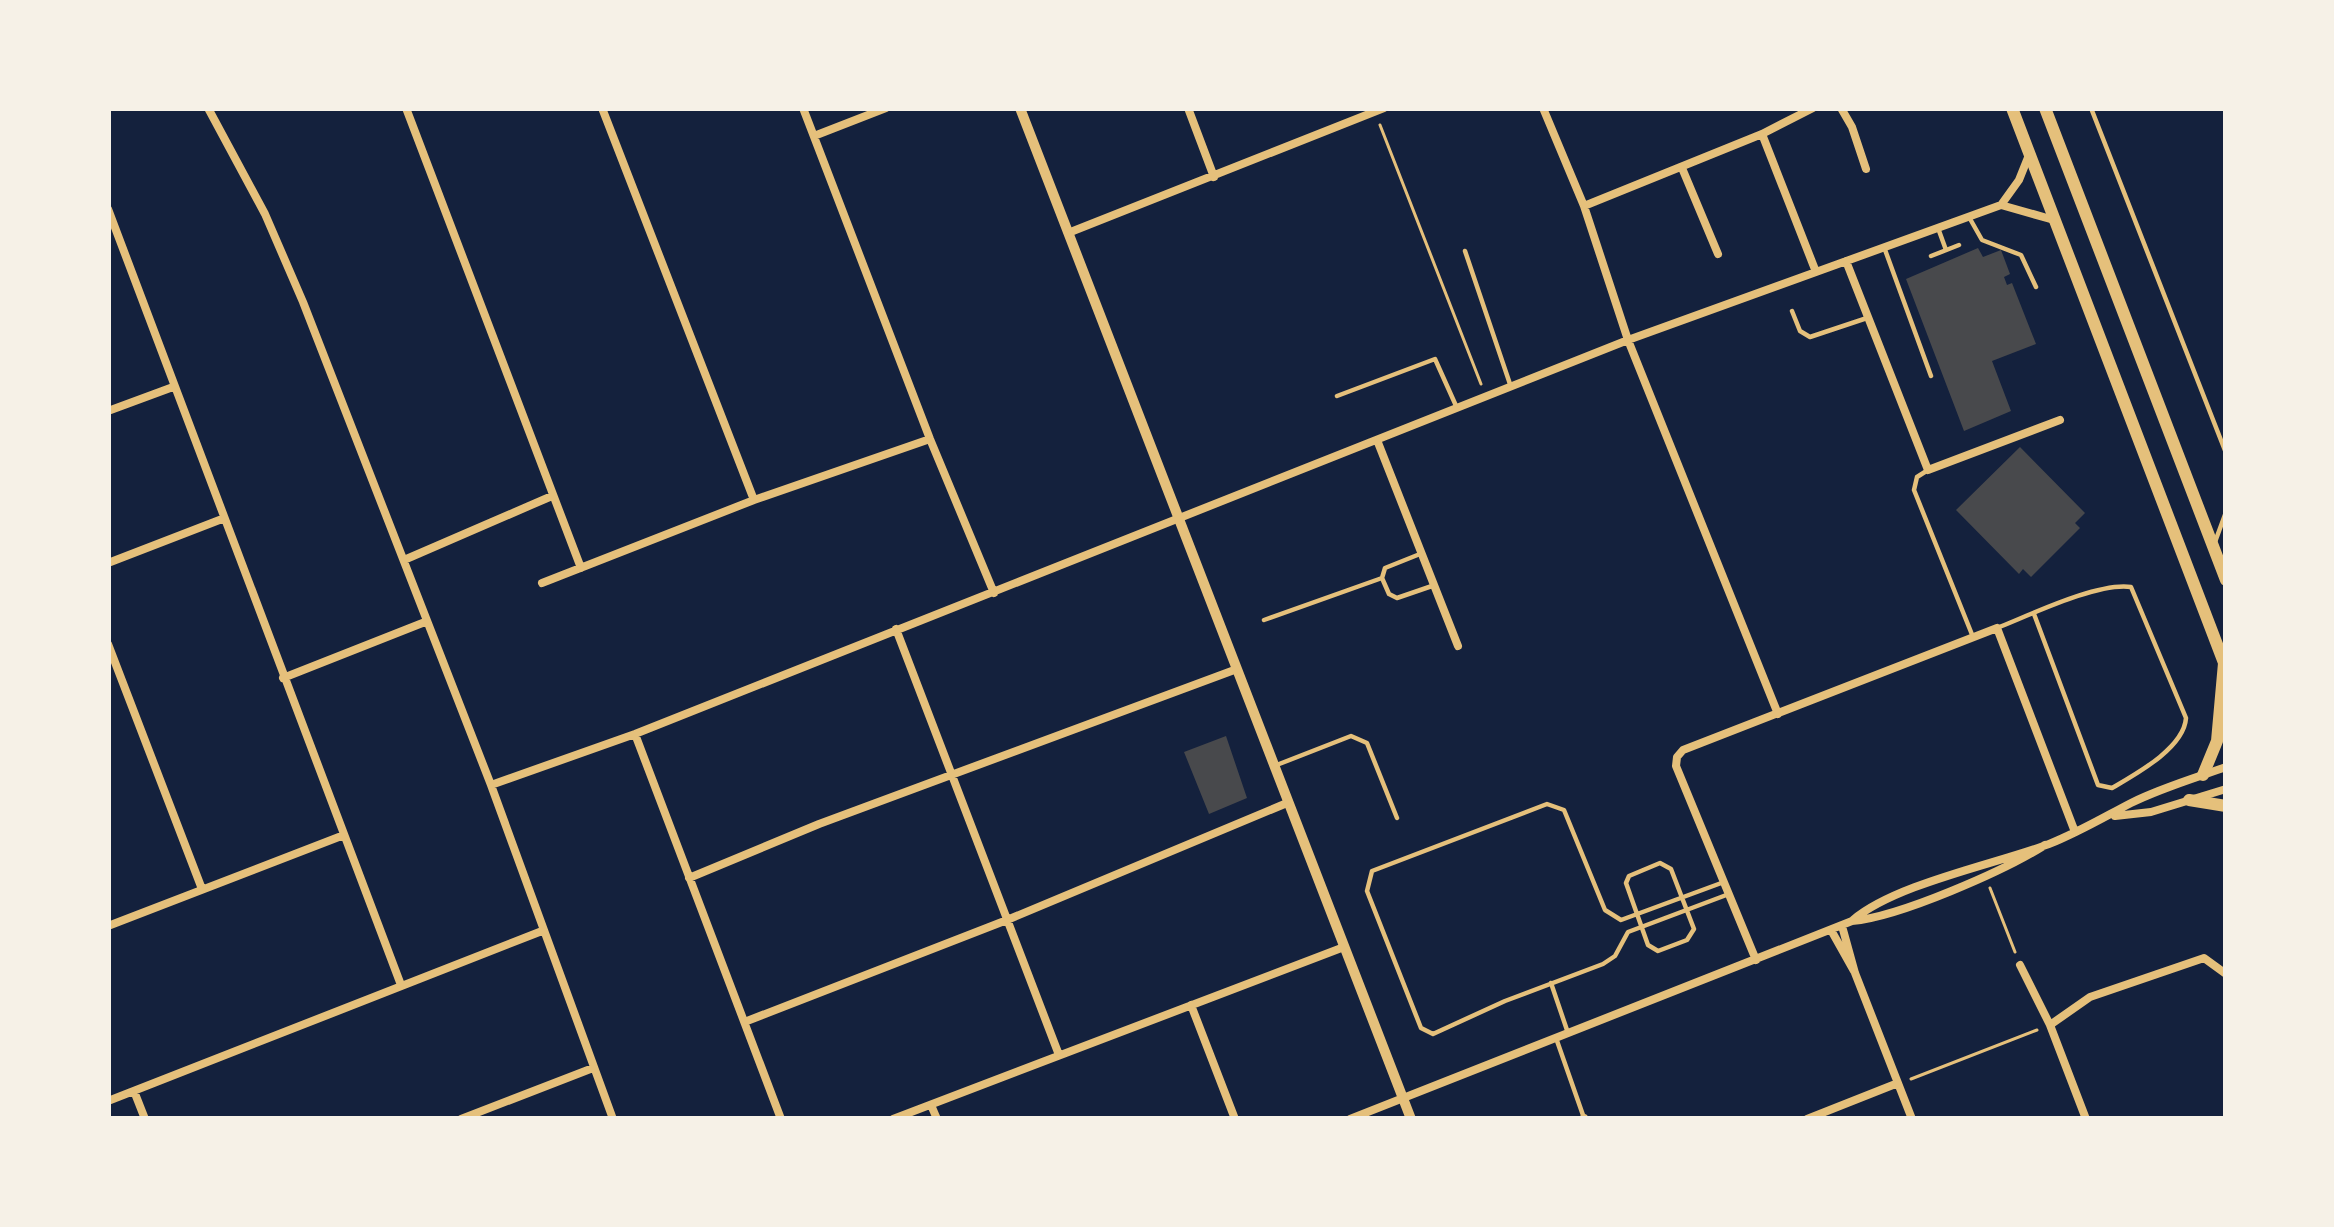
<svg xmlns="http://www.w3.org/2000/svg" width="2334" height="1227" viewBox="0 0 2334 1227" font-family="Lato,sans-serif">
  <rect width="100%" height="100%" fill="#14213d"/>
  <!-- building -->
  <path fill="#48494c" d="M 1978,248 L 1983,257 L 2001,250 L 2010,274 L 2004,277 L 2007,285 L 2012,283 L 2036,344 L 1992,361 L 2011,411 L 1964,431 L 1906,279 Z
    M 2020,447 L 2085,513 L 2075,523 L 2080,528 L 2031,577 L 2023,569 L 2019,574 L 1956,510 Z
    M 1226,736 L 1247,798 L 1209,814 L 1184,752 Z"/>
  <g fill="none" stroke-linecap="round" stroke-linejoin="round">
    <!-- path -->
    <path stroke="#e5c07b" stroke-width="3" d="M 1380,125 L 1481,384
      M 1990,888 L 2015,952
      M 1911,1079 L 2037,1030"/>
    <!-- service -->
    <path stroke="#e5c07b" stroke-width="4.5" d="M 2091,108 L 2226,453
      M 1969,217 L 1982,240 L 2021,255 L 2036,287
      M 1938,228 L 1946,250
      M 1884,247 L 1931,376
      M 1465,251 L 1511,387
      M 1931,256 L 1959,245
      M 1792,311 L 1800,331 L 1810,337 L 1867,318
      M 1337,396 L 1435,359 L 1457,408
      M 1928,470 L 1917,477 L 1914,490 L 1973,637
      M 2215,542 L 2226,512
      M 1420,554 L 1385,568 L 1382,578 L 1389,594 L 1397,598 L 1432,586
      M 1264,620 L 1382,578
      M 1997,628 C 2030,615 2098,582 2131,587 L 2186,718 C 2184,748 2136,774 2112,788 L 2098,785 L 2034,614
      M 1274,766 L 1351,736 L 1367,743 L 1397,818
      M 1660,863 L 1671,869 L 1694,929 L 1687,940 L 1658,951 L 1648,945 L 1626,883 L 1629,876 Z
      M 1724,882 L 1621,920 L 1605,910 L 1564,810 L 1547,804 L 1372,871 L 1367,891 L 1421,1028 L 1433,1034 L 1505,1001 L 1603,964 L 1615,956 L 1628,932 L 1729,894
      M 1551,983 L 1568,1033
      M 1556,1038 L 1584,1118"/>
    <!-- minor -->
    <path stroke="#e5c07b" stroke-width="8" d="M 208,108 L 265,214 L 303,302 L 491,785 L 613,1119
      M 406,108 L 581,568
      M 602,108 L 754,500
      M 803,108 L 930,439 L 994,593
      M 1188,108 L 1214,177
      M 1543,108 L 1584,206 L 1628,340 L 1778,714
      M 1841,108 L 1852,127 L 1866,169
      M 1762,134 L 1816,272
      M 814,136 L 886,108
      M 1682,168 L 1718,254
      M 2001,205 L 2019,180 L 2029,155
      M 1584,206 L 1762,134 L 1813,108
      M 108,209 L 401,985
      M 1068,233 L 1384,108
      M 1846,261 L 1928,470 L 2060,420
      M 108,411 L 173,387
      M 1377,440 L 1458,646
      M 404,560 L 552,496
      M 108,563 L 222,519
      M 542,583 L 754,500 L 930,439
      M 896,629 L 1059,1055
      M 108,644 L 202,889
      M 283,678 L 425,622
      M 635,734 L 781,1119
      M 491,785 L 635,734 L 1628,340 L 1816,272 L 2001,205 L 2054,220
      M 2115,816 L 2151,812 L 2226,789
      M 689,878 L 819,824 L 1237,669
      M 1853,920 C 1895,884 1996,864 2049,844 C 2079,832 2104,817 2131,803 C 2161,788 2195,778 2226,767
      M 108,926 L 344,835
      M 1842,926 L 1855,973 L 1912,1119
      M 1831,930 L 1854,971
      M 1756,960 L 1676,766 L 1677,757 L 1683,750 L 1997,628 L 2075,832
      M 2020,965 L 2050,1025 L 2086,1119
      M 1191,1005 L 1235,1119
      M 747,1021 L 1007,920 L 1287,803
      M 2050,1025 L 2090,997 L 2204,958 L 2226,974
      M 134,1091 L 145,1119
      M 108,1101 L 542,931
      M 931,1105 L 937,1119
      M 1584,1118 L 1584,1119
      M 461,1119 L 593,1068
      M 893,1119 L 1344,947
      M 1350,1119 L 1852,921 C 1899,917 2004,871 2045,845
      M 1807,1119 L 1898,1083"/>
    <!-- tertiary -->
    <path stroke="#e5c07b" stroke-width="10" d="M 1020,108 L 1411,1119"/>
    <!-- secondary -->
    <path stroke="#e5c07b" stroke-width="12" d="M 2012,108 L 2226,668
      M 2045,108 L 2226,580
      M 2203,775 L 2217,741 L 2224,663
      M 2189,800 L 2226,806"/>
  </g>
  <!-- border -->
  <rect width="2334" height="1227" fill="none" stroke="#f6f1e7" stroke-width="222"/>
</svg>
